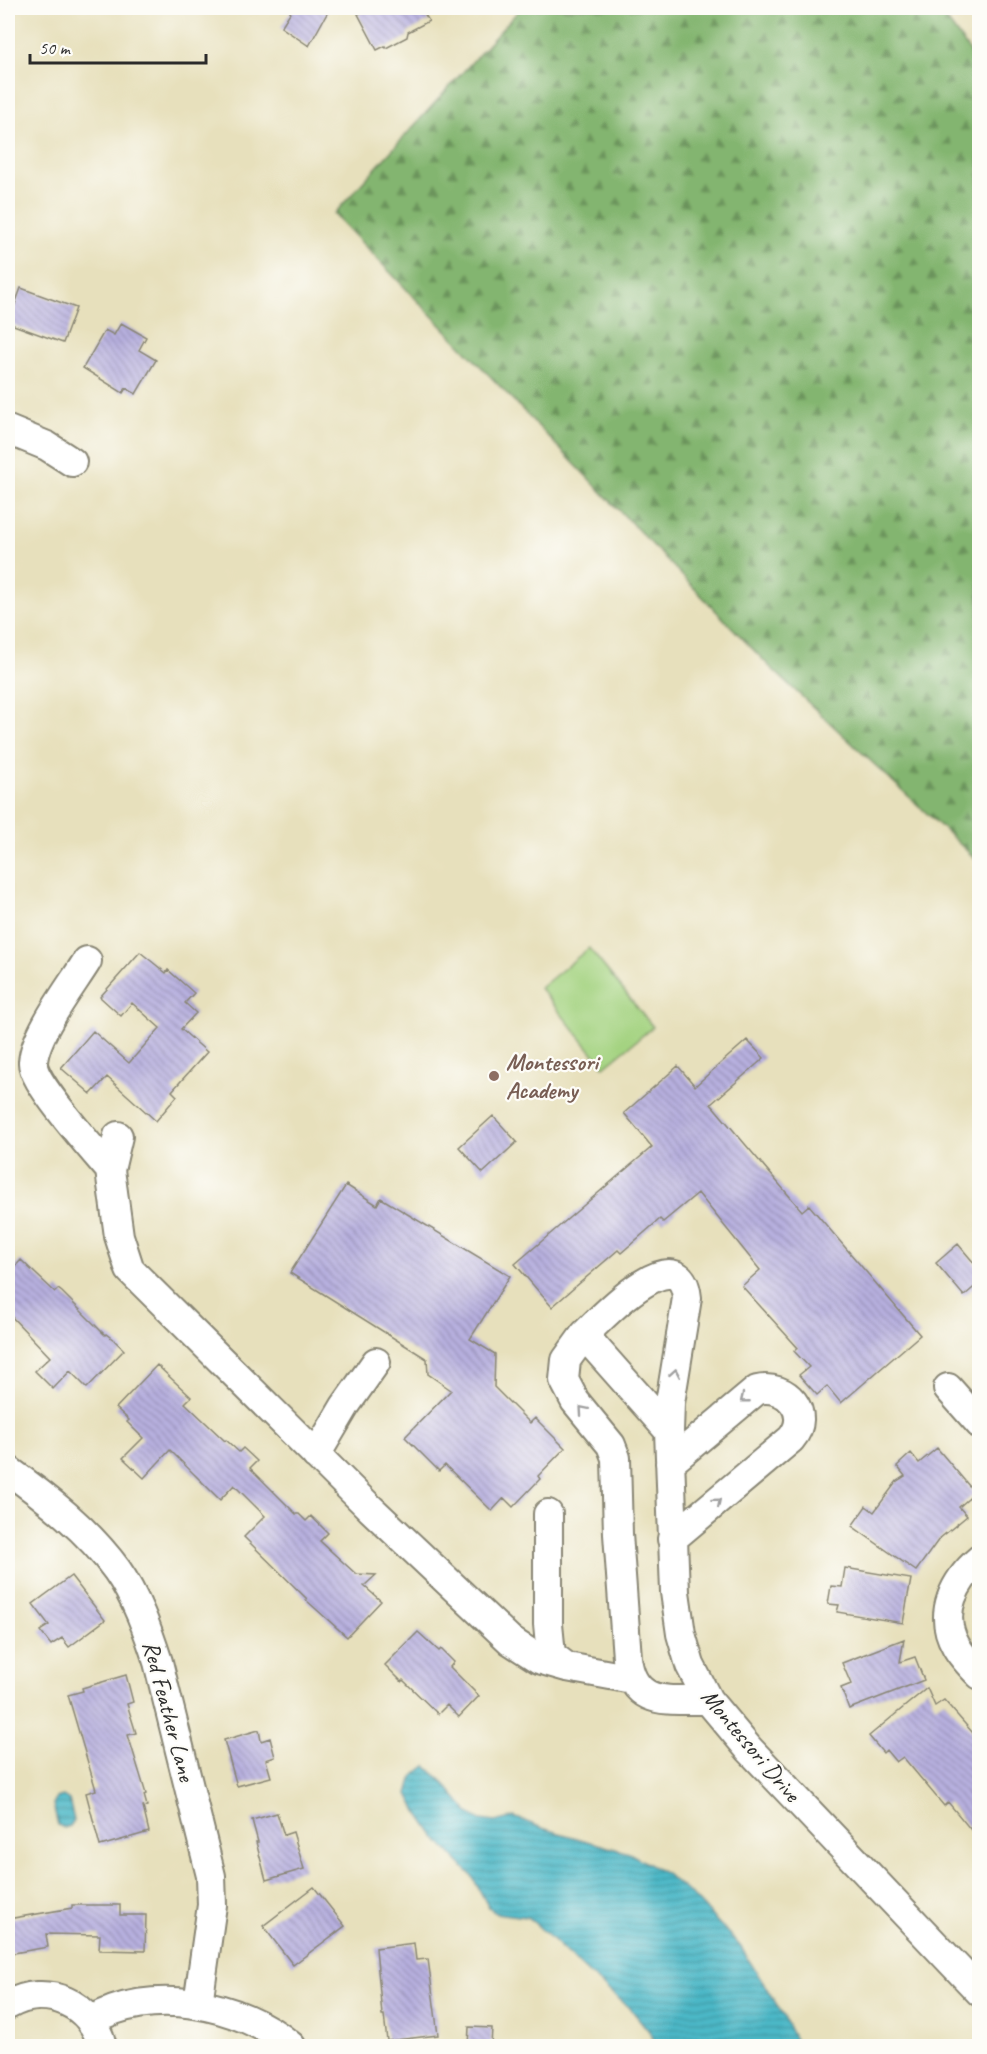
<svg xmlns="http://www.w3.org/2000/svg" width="987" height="2054" viewBox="0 0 987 2054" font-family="Caveat,sans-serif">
  <defs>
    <pattern id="forest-firs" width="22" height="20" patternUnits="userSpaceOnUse" patternTransform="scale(1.5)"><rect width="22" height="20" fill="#83b56f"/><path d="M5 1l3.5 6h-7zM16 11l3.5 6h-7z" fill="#6b935b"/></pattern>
    <pattern id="water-rules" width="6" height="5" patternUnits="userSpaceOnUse" patternTransform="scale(1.5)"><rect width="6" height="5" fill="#4cb8c7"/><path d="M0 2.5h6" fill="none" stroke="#3f96a2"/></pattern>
    <pattern id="building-back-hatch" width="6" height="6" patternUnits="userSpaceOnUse" patternTransform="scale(1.5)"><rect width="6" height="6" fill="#b7b0df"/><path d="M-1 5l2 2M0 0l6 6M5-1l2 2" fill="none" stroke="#958fb5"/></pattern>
  </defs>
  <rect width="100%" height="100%" fill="#fdfcf7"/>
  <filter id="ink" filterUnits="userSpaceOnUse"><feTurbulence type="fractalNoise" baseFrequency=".0167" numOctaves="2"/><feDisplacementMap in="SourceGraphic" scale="12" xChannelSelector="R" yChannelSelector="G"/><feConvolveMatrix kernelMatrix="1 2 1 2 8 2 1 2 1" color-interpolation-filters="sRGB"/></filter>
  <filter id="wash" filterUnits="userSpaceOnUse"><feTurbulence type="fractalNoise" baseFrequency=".008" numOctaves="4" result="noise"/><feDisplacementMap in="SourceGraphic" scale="24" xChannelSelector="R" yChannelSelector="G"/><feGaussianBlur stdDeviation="1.35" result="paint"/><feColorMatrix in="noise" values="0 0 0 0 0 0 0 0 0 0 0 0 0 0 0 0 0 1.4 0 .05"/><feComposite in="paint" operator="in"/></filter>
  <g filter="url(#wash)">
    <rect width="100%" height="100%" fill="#e7e0bc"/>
    <!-- forest -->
    <path fill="url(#forest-firs)" stroke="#57704d" stroke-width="1.5" d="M 521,8 L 938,8 L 979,64 L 979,862 L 770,667 L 334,214 Z"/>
    <!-- pitch -->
    <path fill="#a4d381" stroke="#687f56" stroke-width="1.5" d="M 589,948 L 653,1027 L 604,1067 L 540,988 Z"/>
    <!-- water -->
    <path fill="url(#water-rules)" stroke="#3c7279" stroke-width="1.5" d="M 426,1766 L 441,1780 L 468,1812 L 480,1820 L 495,1822 L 514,1817 L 545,1829 L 629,1853 L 666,1874 L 695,1898 L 740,1946 L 782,2013 L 798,2046 L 656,2046 L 649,2031 L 630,2008 L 590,1975 L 537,1925 L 527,1917 L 496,1913 L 489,1908 L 472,1876 L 434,1836 L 417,1811 L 408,1794 L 413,1776 Z
      M 63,1796 L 69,1800 L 74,1820 L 70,1826 L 64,1828 L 58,1825 L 53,1804 L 57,1798 Z"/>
    <g id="blocks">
      <!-- building -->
      <path fill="url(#building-back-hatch)" d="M 293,8 L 330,8 L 309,46 L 281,27 Z
        M 370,8 L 421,8 L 429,21 L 408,32 L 407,37 L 386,48 L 385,46 L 377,50 L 358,14 Z
        M 21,288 L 76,308 L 63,343 L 8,323 Z
        M 121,323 L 146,337 L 139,350 L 156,360 L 136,394 L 126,388 L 123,393 L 83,368 L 105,330 L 114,335 Z
        M 140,952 L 166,973 L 168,970 L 194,993 L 185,1003 L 196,1013 L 181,1029 L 207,1052 L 172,1091 L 177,1096 L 156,1121 L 107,1077 L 91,1094 L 61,1068 L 93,1031 L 129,1063 L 160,1028 L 132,1003 L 121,1016 L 100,997 Z
        M 747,1040 L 764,1058 L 711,1104 L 802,1211 L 809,1205 L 920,1335 L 841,1403 L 827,1386 L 817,1395 L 799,1375 L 809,1367 L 794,1351 L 798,1348 L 742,1286 L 760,1270 L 698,1193 L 663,1222 L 660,1219 L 621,1253 L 618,1250 L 552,1307 L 515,1264 L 652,1147 L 624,1113 L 678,1066 L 695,1086 Z
        M 493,1116 L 517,1142 L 483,1173 L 459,1147 Z
        M 346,1185 L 377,1205 L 381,1198 L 510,1276 L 470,1339 L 495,1354 L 494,1387 L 530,1423 L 535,1418 L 565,1448 L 538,1476 L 540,1479 L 513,1507 L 504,1498 L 492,1511 L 445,1465 L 439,1471 L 405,1437 L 451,1390 L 428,1374 L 427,1359 L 290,1273 Z
        M 958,1244 L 980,1270 L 980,1282 L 964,1296 L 936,1263 Z
        M 21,1260 L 55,1292 L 58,1289 L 62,1292 L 105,1335 L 106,1334 L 114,1340 L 124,1350 L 87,1388 L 70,1371 L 53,1389 L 35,1371 L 50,1357 L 8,1313 L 8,1274 Z
        M 157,1365 L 191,1397 L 185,1403 L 225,1441 L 226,1440 L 239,1452 L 243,1448 L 257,1461 L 250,1468 L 296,1514 L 299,1514 L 306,1521 L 311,1516 L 328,1533 L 320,1541 L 356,1574 L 376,1575 L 364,1586 L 381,1601 L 347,1637 L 306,1600 L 307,1599 L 244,1537 L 265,1516 L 234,1485 L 220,1500 L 170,1450 L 144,1478 L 123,1458 L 143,1438 L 127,1422 L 129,1420 L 116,1408 Z
        M 937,1448 L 975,1493 L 959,1507 L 967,1516 L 939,1539 L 916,1571 L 852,1526 L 866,1506 L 874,1512 L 897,1481 L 905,1476 L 897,1466 L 911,1453 L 919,1463 Z
        M 845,1568 L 911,1579 L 903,1623 L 837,1612 L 839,1605 L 828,1604 L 831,1586 L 842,1587 Z
        M 71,1576 L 105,1620 L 69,1647 L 62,1638 L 51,1645 L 40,1631 L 49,1625 L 33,1604 Z
        M 418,1632 L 439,1651 L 441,1649 L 454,1662 L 450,1667 L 479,1696 L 459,1717 L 447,1705 L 438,1714 L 403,1680 L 402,1682 L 385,1665 Z
        M 904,1639 L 900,1662 L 915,1657 L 924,1680 L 849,1709 L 841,1688 L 851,1684 L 842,1663 Z
        M 126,1675 L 133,1702 L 127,1704 L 136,1733 L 128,1735 L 146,1794 L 144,1795 L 147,1806 L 143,1807 L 149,1832 L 100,1846 L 86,1793 L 96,1790 L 68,1695 L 83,1691 L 82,1688 Z
        M 927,1688 L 935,1706 L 944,1700 L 980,1741 L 980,1841 L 948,1802 L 944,1806 L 903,1757 L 896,1762 L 886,1750 L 883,1753 L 869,1736 Z
        M 259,1730 L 261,1741 L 270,1738 L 275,1757 L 266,1760 L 271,1777 L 237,1786 L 224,1740 Z
        M 277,1813 L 284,1835 L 293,1832 L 304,1869 L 266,1880 L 256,1842 L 258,1842 L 252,1820 Z
        M 314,1887 L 345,1926 L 293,1965 L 263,1926 Z
        M 72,1905 L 120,1905 L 120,1915 L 146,1915 L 145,1951 L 99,1950 L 100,1935 L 46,1934 L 48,1947 L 8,1954 L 8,1919 L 72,1908 Z
        M 414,1943 L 416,1960 L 428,1959 L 438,2035 L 387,2041 L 384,2015 L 382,2015 L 376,1948 Z
        M 469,2027 L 492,2028 L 491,2046 L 468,2046 Z"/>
    </g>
  </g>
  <g filter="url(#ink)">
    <use href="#blocks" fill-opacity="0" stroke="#898674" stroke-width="1.5"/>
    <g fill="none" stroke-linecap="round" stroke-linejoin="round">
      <defs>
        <path id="minor" d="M 8,430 L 47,446 L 72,462
          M 87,961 C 71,987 35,1033 33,1062 C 31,1081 95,1152 110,1170
          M 118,1136 L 110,1170 L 119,1236 L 130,1270 L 370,1508 L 511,1641 L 539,1659 L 567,1667
          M 584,1335 L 566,1360 L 564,1380 L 575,1401 L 611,1445 L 616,1458 L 618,1534 L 627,1658 C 633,1708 669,1699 708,1700
          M 948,1388 L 980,1424
          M 669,1431 L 584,1335 C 600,1319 681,1233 687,1298 L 670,1403 L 669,1431 L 675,1592 L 681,1634 L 690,1665 L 708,1700 L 749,1749 L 980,1992
          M 316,1455 L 345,1406 L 376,1362
          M 670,1463 L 757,1390 C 786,1383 813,1413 791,1439 L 672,1539
          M 8,1470 C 47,1498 88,1530 117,1570 C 136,1597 148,1631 158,1662 L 211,1876 L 212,1905 L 198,2004
          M 548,1514 L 548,1624 L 551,1655 L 567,1667 L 632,1679
          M 980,1559 C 955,1580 937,1613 956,1646 C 962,1657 971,1666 980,1675
          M 8,2005 C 46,1983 92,2003 102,2046
          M 91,2021 C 149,1985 241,2003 291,2046"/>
      </defs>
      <!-- minor casing -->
      <use href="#minor" stroke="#898674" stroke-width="32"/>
      <!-- minor -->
      <use href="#minor" stroke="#fff" stroke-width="28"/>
    </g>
    <!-- one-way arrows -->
    <defs><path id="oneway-chevron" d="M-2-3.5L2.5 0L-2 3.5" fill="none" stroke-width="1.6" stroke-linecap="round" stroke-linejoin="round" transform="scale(1.5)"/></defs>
    <g stroke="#a0a0a0">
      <use href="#oneway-chevron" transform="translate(675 1373) rotate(-80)"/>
      <use href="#oneway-chevron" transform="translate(744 1399) rotate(141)"/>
      <use href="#oneway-chevron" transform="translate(583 1410) rotate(-131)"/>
      <use href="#oneway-chevron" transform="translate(717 1502) rotate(-40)"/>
    </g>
  </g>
  <!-- markers -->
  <circle fill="#8d6e63" stroke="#fdfcf7" stroke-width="2" cx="494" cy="1076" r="6"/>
  <g text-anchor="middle" stroke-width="4.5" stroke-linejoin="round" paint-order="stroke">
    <!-- education labels -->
    <g font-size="24" font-weight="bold" fill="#785e54" stroke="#fdfcf7" text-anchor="start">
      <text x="506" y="1070">Montessori<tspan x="506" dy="28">Academy</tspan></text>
    </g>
    <!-- street labels -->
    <g font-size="24" fill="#2b2b2b" stroke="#fdfcf7">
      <text transform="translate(169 1711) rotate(75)" y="8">Red Feather Lane</text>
      <text transform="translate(751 1745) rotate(50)" y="8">Montessori Drive</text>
    </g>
  </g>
  <!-- margin -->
  <rect width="987" height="2054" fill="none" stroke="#fdfcf7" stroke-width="30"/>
  <!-- scale -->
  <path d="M30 54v9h176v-9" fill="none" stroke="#2b2b2b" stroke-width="3"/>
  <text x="39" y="54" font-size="18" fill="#2b2b2b" stroke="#fdfcf7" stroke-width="4.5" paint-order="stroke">50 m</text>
</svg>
